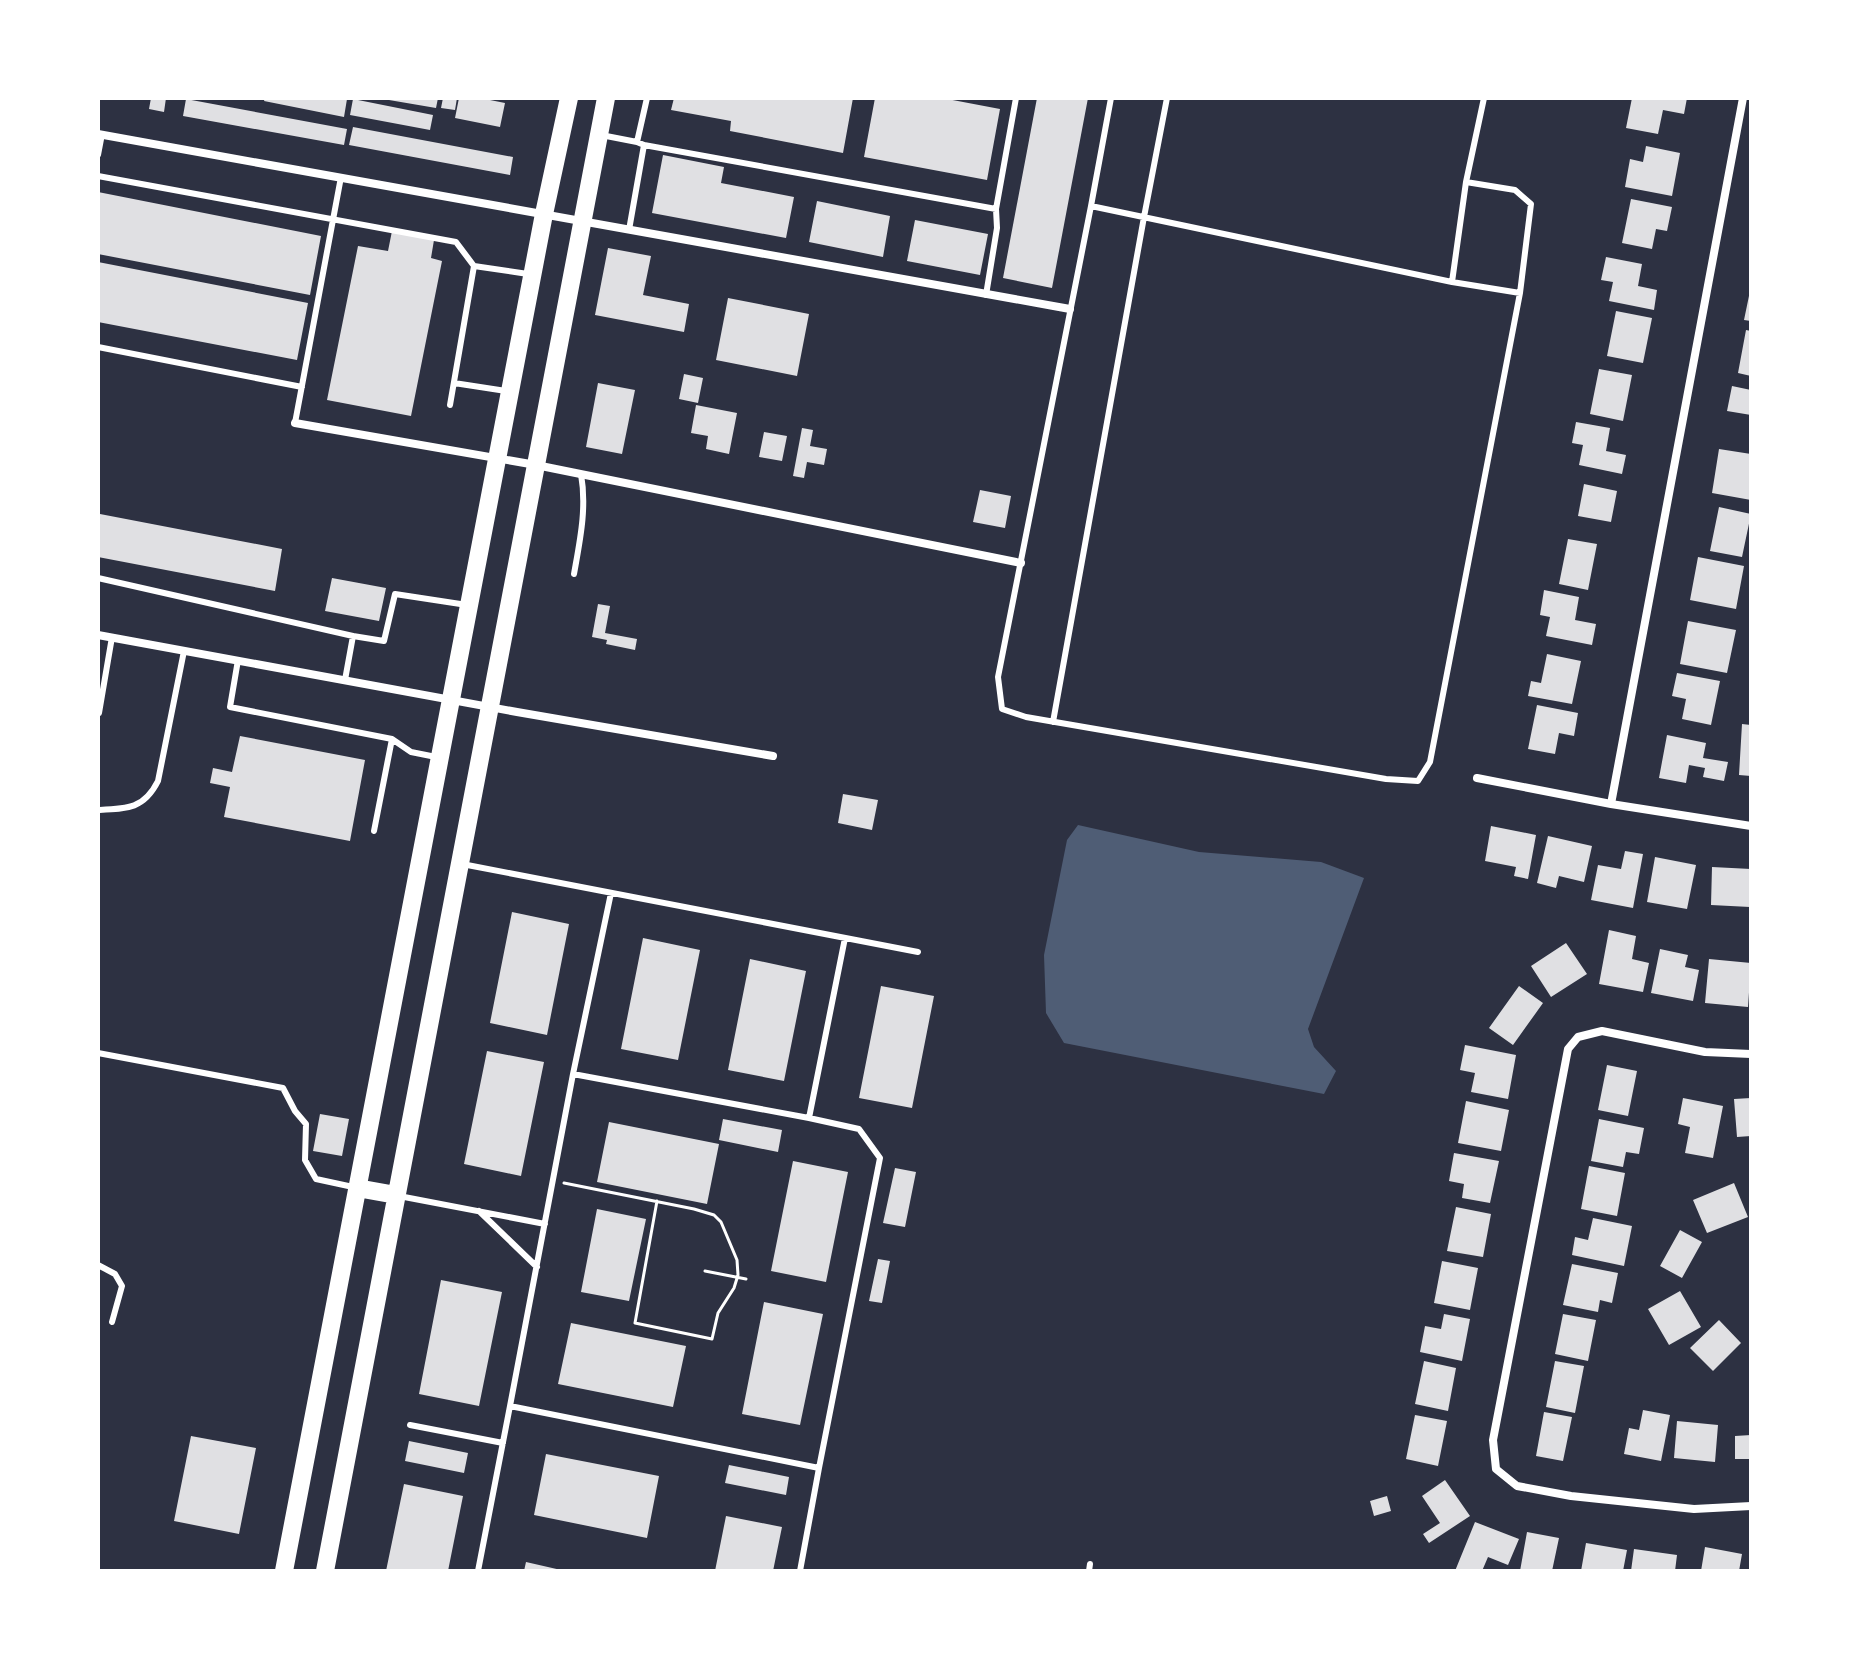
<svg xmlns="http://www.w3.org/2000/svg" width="1849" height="1669" viewBox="0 0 1849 1669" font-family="Overpass,sans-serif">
  <rect width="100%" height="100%" fill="#2d3142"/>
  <!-- water -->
  <path fill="#4f5d75" d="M 1078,825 L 1199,852 L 1321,862 L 1364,878 L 1308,1029 L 1314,1047 L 1336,1071 L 1324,1094 L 1064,1043 L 1046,1013 L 1044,955 L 1067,840 Z"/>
  <!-- building -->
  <path fill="#e0e0e3" d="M 151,98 L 166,98 L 164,112 L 149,109 Z
    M 265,98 L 343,98 L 347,99 L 344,117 L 264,101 Z
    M 389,98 L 438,98 L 436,108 L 389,100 Z
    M 443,98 L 457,98 L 455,110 L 441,108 Z
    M 459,98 L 480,98 L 505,103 L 500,127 L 455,118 Z
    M 674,98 L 853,98 L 843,153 L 730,131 L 731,121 L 671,110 Z
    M 875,98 L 942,98 L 1000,109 L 987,180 L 864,157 Z
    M 1037,98 L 1088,98 L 1052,288 L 1003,278 Z
    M 1632,98 L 1687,98 L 1684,114 L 1663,110 L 1658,134 L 1626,128 Z
    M 186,99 L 347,129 L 344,145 L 183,116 Z
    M 353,99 L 433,115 L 430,130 L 350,115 Z
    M 353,127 L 513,157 L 510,175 L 349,145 Z
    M 1646,146 L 1680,153 L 1672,196 L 1625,187 L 1630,159 L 1643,162 Z
    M 663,155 L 724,167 L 721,183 L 794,197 L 786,238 L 652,213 Z
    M 98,192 L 321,236 L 310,295 L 98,254 Z
    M 1631,199 L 1672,207 L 1667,231 L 1656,229 L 1652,249 L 1622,243 Z
    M 817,201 L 890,216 L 883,257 L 809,242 Z
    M 915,220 L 988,234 L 980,275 L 907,261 Z
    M 392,231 L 434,240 L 431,258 L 442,261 L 411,416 L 327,400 L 358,246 L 388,251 Z
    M 608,248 L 651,256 L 643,295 L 689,304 L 684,332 L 595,315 Z
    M 1606,257 L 1642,264 L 1638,286 L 1657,290 L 1654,310 L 1609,301 L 1613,282 L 1601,280 Z
    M 98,262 L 308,303 L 297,360 L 98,322 Z
    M 1750,291 L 1751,291 L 1751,321 L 1744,320 Z
    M 728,298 L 809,314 L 797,376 L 716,360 Z
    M 1616,311 L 1652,318 L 1643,363 L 1607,356 Z
    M 1746,330 L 1751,331 L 1751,376 L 1738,373 Z
    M 1599,369 L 1632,375 L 1623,421 L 1590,414 Z
    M 684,374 L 703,378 L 698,403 L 679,399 Z
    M 598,383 L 635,390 L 622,454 L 586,447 Z
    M 1732,386 L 1751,390 L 1751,415 L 1727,411 Z
    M 696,405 L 737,413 L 729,454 L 706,449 L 708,436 L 691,433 Z
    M 1576,422 L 1610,428 L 1606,451 L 1626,455 L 1622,474 L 1579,465 L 1583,445 L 1572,443 Z
    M 802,428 L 813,430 L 810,446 L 827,449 L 824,465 L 807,462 L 804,478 L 793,476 Z
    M 764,432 L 787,436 L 782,461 L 759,457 Z
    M 1719,449 L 1751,454 L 1750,483 L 1751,483 L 1751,500 L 1712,493 Z
    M 1584,484 L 1617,491 L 1611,522 L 1578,516 Z
    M 980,490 L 1011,496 L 1005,528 L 973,522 Z
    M 1719,507 L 1751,514 L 1742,557 L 1710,551 Z
    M 100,514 L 282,549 L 275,591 L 98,557 L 98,526 Z
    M 1568,539 L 1597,544 L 1588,590 L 1559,584 Z
    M 1698,557 L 1744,566 L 1736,609 L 1690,600 Z
    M 332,578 L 386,588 L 379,621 L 325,611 Z
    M 1544,590 L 1579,597 L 1575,620 L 1596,624 L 1592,645 L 1546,636 L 1550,617 L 1540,615 Z
    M 598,604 L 610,606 L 605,633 L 637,639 L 635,650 L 606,644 L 607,640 L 592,637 Z
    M 1688,621 L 1736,630 L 1727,673 L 1680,664 Z
    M 1547,654 L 1581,661 L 1572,704 L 1528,696 L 1531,681 L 1541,683 Z
    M 1677,673 L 1720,681 L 1711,725 L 1682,719 L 1686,699 L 1672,696 Z
    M 1537,705 L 1578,713 L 1574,736 L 1559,733 L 1555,754 L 1528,749 Z
    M 1742,724 L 1751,725 L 1751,776 L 1739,775 Z
    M 1667,735 L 1706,743 L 1703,758 L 1728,762 L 1724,781 L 1703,777 L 1705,768 L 1689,765 L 1686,783 L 1659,778 Z
    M 240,736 L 365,760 L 350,841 L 224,817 L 230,787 L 210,783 L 213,768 L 232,772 Z
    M 843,794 L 878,800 L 872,830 L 838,823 Z
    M 1491,826 L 1536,835 L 1528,879 L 1514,876 L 1516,867 L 1485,861 Z
    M 1548,836 L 1592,846 L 1584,882 L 1559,876 L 1556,888 L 1537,883 Z
    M 1625,851 L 1643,854 L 1633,908 L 1591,900 L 1598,865 L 1621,869 Z
    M 1655,857 L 1696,865 L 1687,909 L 1647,902 Z
    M 1712,867 L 1751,869 L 1750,907 L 1711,905 Z
    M 512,912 L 569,924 L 547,1035 L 490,1023 Z
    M 1609,930 L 1636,936 L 1632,959 L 1649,963 L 1643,992 L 1599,984 Z
    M 643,938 L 700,950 L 678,1060 L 621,1049 Z
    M 1566,943 L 1587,974 L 1551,997 L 1531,966 Z
    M 1660,949 L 1688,955 L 1685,967 L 1699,970 L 1693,1001 L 1651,993 Z
    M 750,959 L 806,971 L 784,1081 L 728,1070 Z
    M 1709,959 L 1751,963 L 1748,1007 L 1705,1003 Z
    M 881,986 L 934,996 L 912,1108 L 859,1098 Z
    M 1519,986 L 1543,1003 L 1513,1045 L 1489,1028 Z
    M 1465,1045 L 1516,1055 L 1508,1099 L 1471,1092 L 1475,1073 L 1460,1070 Z
    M 487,1051 L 544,1062 L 521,1176 L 464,1164 Z
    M 1607,1065 L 1637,1071 L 1628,1116 L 1598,1110 Z
    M 1683,1098 L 1723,1106 L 1713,1158 L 1685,1153 L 1690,1127 L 1678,1124 Z
    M 1751,1098 L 1751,1136 L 1737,1137 L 1734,1099 Z
    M 1466,1101 L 1509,1110 L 1501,1151 L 1458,1143 Z
    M 320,1114 L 349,1119 L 342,1156 L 313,1151 Z
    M 723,1119 L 782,1130 L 778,1152 L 719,1140 Z
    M 1599,1119 L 1644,1128 L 1639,1154 L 1626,1152 L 1623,1167 L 1591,1161 Z
    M 609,1122 L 719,1144 L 707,1204 L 597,1182 Z
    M 1454,1153 L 1499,1161 L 1490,1203 L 1462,1198 L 1464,1184 L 1449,1181 Z
    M 793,1161 L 848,1172 L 826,1282 L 771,1271 Z
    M 1589,1166 L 1625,1173 L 1617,1216 L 1581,1209 Z
    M 895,1168 L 916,1172 L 905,1227 L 883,1223 Z
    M 1734,1183 L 1748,1217 L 1707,1233 L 1693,1200 Z
    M 1456,1207 L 1491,1214 L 1483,1257 L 1447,1251 Z
    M 597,1209 L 646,1219 L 629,1301 L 581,1292 Z
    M 1593,1218 L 1632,1226 L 1624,1266 L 1572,1255 L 1575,1237 L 1588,1240 Z
    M 1680,1230 L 1702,1242 L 1682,1278 L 1660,1266 Z
    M 878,1259 L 890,1261 L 882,1303 L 869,1301 Z
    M 1442,1261 L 1478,1268 L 1470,1310 L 1434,1303 Z
    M 1572,1264 L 1618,1273 L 1612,1303 L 1600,1300 L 1598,1312 L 1563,1305 Z
    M 441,1280 L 502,1292 L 479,1406 L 419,1394 Z
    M 1680,1291 L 1701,1327 L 1669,1345 L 1648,1309 Z
    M 764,1302 L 823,1314 L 800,1425 L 742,1414 Z
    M 1444,1314 L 1470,1319 L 1462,1361 L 1420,1352 L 1425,1326 L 1441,1329 Z
    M 1563,1314 L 1596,1320 L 1588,1361 L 1555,1354 Z
    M 1719,1320 L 1741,1343 L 1713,1371 L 1690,1348 Z
    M 571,1323 L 686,1346 L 673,1407 L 558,1384 Z
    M 1424,1361 L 1456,1368 L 1448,1411 L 1415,1404 Z
    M 1555,1361 L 1584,1366 L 1575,1413 L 1546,1407 Z
    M 1643,1410 L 1670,1415 L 1661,1461 L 1624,1454 L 1629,1428 L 1639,1430 Z
    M 1544,1412 L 1572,1417 L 1563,1461 L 1536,1456 Z
    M 1415,1415 L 1447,1421 L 1438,1466 L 1406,1459 Z
    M 1677,1421 L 1718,1425 L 1715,1462 L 1674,1458 Z
    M 1751,1435 L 1751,1459 L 1735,1459 L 1735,1436 Z
    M 191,1436 L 256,1448 L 239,1534 L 174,1521 Z
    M 409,1441 L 468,1453 L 464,1473 L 405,1461 Z
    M 546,1454 L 659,1476 L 647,1538 L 534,1515 Z
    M 729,1465 L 789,1477 L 786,1495 L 725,1483 Z
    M 1445,1480 L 1470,1516 L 1429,1543 L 1423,1534 L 1440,1523 L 1422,1496 Z
    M 404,1484 L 463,1496 L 448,1571 L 386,1571 Z
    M 1387,1496 L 1391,1511 L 1374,1516 L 1370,1501 Z
    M 726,1516 L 782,1527 L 773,1571 L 715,1571 Z
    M 1475,1522 L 1519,1539 L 1508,1565 L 1488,1557 L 1482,1571 L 1455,1571 Z
    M 1527,1532 L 1559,1538 L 1552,1571 L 1520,1571 Z
    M 1586,1543 L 1627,1550 L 1623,1571 L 1581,1571 Z
    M 1705,1547 L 1742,1554 L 1739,1571 L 1701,1571 Z
    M 1634,1549 L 1677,1555 L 1675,1571 L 1631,1571 Z
    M 526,1562 L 561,1570 L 561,1571 L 524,1571 Z"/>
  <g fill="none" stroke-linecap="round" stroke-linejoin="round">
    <!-- path -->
    <path stroke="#fff" stroke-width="3" d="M 564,1183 L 694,1209 L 714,1215 L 721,1222 L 737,1260 L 738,1275 L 734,1288 L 718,1313 L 712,1339 L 635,1323 L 657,1201
      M 705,1271 L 746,1279"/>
    <!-- service -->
    <path stroke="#fff" stroke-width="6" d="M 647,98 L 637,142 L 644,145 L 996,209 L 1016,98
      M 601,135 L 637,142
      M 98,155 L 102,134
      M 98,176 L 456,242 L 474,266 L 528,274
      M 1466,182 L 1452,282 L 1091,206 L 998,677 L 1002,709 L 1026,717 L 1386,779 L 1418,781 L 1430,762 L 1520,293 L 1531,204 L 1515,190 L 1466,182 L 1484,98
      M 1091,206 L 1111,98
      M 629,230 L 644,145
      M 1452,282 L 1520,293
      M 986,295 L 997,228 L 996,209
      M 98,347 L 302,387
      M 454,383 L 506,391
      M 450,405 L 474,266
      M 295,423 L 341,177
      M 574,574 C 580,540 587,508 581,474
      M 98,578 L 353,636 L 345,680
      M 353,636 L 384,641 L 395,594 L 467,605
      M 238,660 L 230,707 L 392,739 L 411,752 L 436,757
      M 99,713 L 112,637
      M 1053,722 L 1144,217 L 1167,98
      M 98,810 C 127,809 144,809 158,781 L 184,651
      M 374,831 L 392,739
      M 462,864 L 918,952
      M 611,893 L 573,1074 L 809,1118 L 845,938
      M 98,1053 L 283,1088 L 295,1111 L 306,1124 L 305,1160 L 316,1179 L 353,1187
      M 573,1074 L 510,1406 L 819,1468 L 880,1158 L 859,1129 L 809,1118
      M 399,1196 L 545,1224
      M 479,1211 L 537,1267
      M 98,1265 L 115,1274 L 122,1286 L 112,1322
      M 410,1425 L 503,1443
      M 478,1571 L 510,1406
      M 800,1571 L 819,1468
      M 1089,1571 L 1090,1564"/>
    <!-- minor -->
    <path stroke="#fff" stroke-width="8" d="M 98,134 L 1070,309
      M 295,423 L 536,465 L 1021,563
      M 98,635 L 517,712 L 773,756
      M 1477,778 L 1611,804 L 1751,826
      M 1611,804 L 1743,98
      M 1751,1054 L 1705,1052 L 1602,1031 L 1578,1037 L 1568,1049 L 1493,1440 L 1496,1469 L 1517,1486 L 1571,1496 L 1694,1509 L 1751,1506"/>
    <!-- primary -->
    <path stroke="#fff" stroke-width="18" d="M 357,1188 L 396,1195
      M 284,1571 L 544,214 L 569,98
      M 325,1571 L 606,98"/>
  </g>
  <!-- border -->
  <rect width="1849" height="1669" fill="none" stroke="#ffffff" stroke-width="200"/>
</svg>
